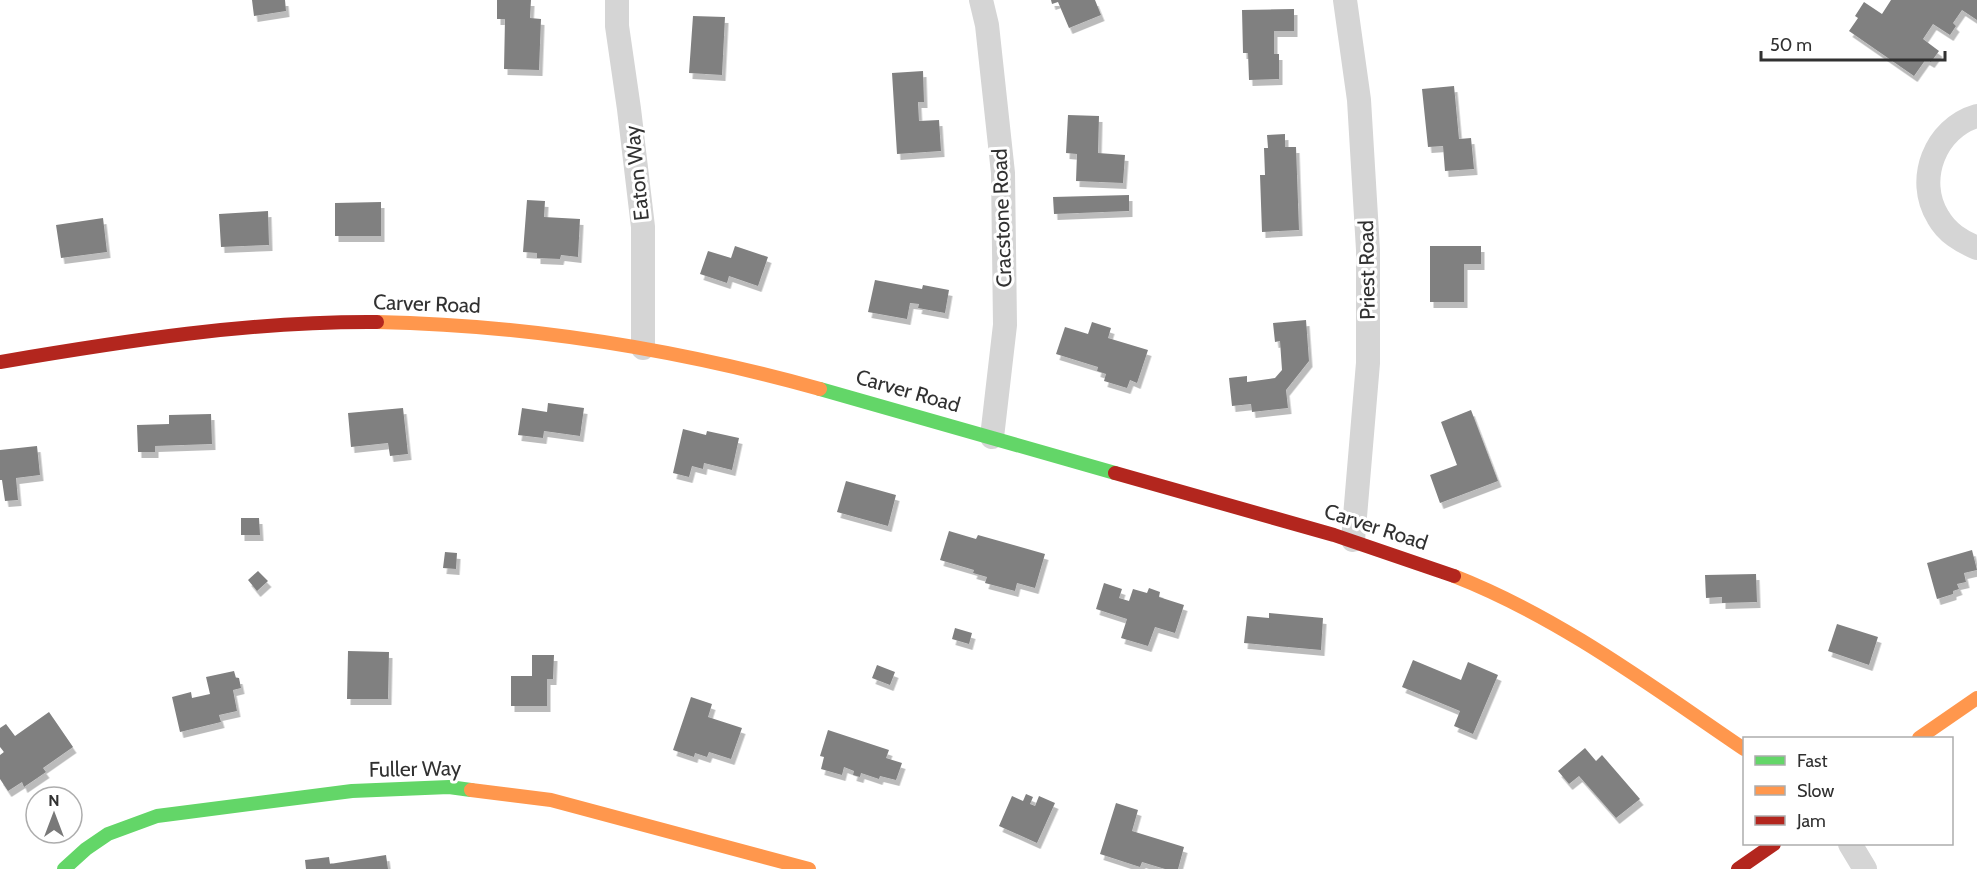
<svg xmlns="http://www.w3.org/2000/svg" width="1977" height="869" viewBox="0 0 1977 869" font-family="Cabin,sans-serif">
  <defs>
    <filter id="shadow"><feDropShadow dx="3.5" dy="6" stdDeviation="0" flood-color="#0004"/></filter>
  </defs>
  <rect width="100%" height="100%" fill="#fff"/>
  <!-- building -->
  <path fill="#808080" filter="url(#shadow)" d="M 252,0 L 285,0 L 286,11 L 254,16 Z
    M 497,0 L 531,0 L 530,18 L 541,19 L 539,70 L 504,69 L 505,19 L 497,19 Z
    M 1051,0 L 1095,0 L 1101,15 L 1069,28 L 1058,2 L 1052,4 Z
    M 1891,0 L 1977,0 L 1977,20 L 1962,10 L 1953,23 L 1956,26 L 1950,35 L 1933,24 L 1923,39 L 1939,51 L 1931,62 L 1926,59 L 1914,76 L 1849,31 L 1858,18 L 1855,16 L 1864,2 L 1882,14 Z
    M 1294,9 L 1294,31 L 1274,31 L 1274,54 L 1279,54 L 1279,79 L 1249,80 L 1248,53 L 1243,53 L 1242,10 Z
    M 693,16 L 725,17 L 722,75 L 689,73 Z
    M 923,71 L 924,102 L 918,102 L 919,121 L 939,120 L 941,151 L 897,154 L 892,73 Z
    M 1454,86 L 1459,139 L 1471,138 L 1474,169 L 1445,171 L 1443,146 L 1428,147 L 1422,89 Z
    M 1068,115 L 1099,116 L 1098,153 L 1125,155 L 1123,183 L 1076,181 L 1077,154 L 1066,153 Z
    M 1285,134 L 1285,147 L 1296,147 L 1299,230 L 1262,232 L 1260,175 L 1265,175 L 1264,148 L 1268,148 L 1267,135 Z
    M 1129,195 L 1129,211 L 1054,214 L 1053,197 Z
    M 527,200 L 545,201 L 544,217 L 580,219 L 578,257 L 561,255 L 560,259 L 537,258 L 537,253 L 523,252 Z
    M 381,202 L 381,236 L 335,236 L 335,203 Z
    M 268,211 L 269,245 L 221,247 L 219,214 Z
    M 103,218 L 107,252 L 61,258 L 56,225 Z
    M 735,246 L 768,257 L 758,286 L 729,276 L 727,283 L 700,274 L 708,251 L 731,258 Z
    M 1430,246 L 1481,246 L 1481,264 L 1464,264 L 1464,302 L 1430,302 Z
    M 875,280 L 922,289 L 923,285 L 949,290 L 945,313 L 918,308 L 919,304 L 910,303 L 907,319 L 868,312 Z
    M 1306,320 L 1309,361 L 1286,390 L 1288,408 L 1252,412 L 1251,404 L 1232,406 L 1229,378 L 1247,376 L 1247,382 L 1275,378 L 1282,370 L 1280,341 L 1275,342 L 1273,323 Z
    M 1092,322 L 1111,328 L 1108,338 L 1148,350 L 1137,383 L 1130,380 L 1127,388 L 1104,381 L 1106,374 L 1097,371 L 1098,367 L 1056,354 L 1065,327 L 1088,334 Z
    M 548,403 L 584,408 L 580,436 L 544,431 L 543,438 L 518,435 L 522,408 L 547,412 Z
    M 403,408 L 408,454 L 390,456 L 388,443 L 351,447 L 348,413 Z
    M 1471,410 L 1498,481 L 1440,503 L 1430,475 L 1457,465 L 1441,422 Z
    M 211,414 L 212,444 L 155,446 L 155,452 L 138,452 L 137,425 L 169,424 L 169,415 Z
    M 683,429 L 706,435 L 707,431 L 739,438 L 732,470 L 704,463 L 703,469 L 692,466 L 689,477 L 673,473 Z
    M 37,446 L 40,475 L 16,478 L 18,500 L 5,501 L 2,480 L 0,480 L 0,450 Z
    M 846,481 L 896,495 L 888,526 L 837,512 Z
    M 241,518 L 259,518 L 260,535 L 241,535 Z
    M 949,531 L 976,539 L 978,535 L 1045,554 L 1035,588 L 1017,583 L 1015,591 L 985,583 L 987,577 L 973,573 L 974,570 L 940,560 Z
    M 1972,550 L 1977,570 L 1964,573 L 1966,582 L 1957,584 L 1959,589 L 1953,591 L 1953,594 L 1937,599 L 1927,563 Z
    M 445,552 L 457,553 L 456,569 L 443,568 Z
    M 258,571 L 268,581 L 257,591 L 248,580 Z
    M 1756,574 L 1757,602 L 1722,603 L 1722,597 L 1706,598 L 1705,575 Z
    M 1104,583 L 1122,589 L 1119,598 L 1129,601 L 1133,589 L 1147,593 L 1149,588 L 1160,592 L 1159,597 L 1184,605 L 1175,633 L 1155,627 L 1148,646 L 1121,638 L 1127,619 L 1096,609 Z
    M 1269,613 L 1323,618 L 1321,650 L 1244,643 L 1247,616 L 1269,618 Z
    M 1837,624 L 1878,637 L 1869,665 L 1828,651 Z
    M 955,628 L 972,633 L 969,644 L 952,639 Z
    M 348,651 L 389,652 L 388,699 L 347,699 Z
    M 532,655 L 554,655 L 553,679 L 547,679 L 547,706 L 511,706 L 511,676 L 532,676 Z
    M 1413,660 L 1461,680 L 1468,662 L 1498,675 L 1473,734 L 1454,726 L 1460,711 L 1402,687 Z
    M 877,665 L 895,672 L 890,685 L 872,678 Z
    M 234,671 L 236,678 L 239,678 L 241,688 L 233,690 L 237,711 L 219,715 L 221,722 L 180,732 L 172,697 L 191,692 L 192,698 L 210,694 L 206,677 Z
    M 691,697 L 712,704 L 708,717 L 742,728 L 731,759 L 709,752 L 707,757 L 695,753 L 694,757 L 673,750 Z
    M 49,712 L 73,747 L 43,768 L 46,772 L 24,787 L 22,782 L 8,791 L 0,779 L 0,755 L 4,752 L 0,747 L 0,728 L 6,724 L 15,736 Z
    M 828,730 L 889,750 L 886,758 L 902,763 L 896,780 L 880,776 L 879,779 L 861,773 L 860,777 L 853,775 L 854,771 L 844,767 L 842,775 L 821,769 L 824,757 L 820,756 Z
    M 1585,748 L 1596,761 L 1602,755 L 1640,799 L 1616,818 L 1579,776 L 1569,784 L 1558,771 Z
    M 1026,794 L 1033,797 L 1030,804 L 1035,806 L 1039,796 L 1055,803 L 1037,843 L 999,826 L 1012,796 L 1023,801 Z
    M 1116,803 L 1138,810 L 1132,831 L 1184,847 L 1178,869 L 1165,869 L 1142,862 L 1140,867 L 1100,854 Z
    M 386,855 L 388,869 L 306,869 L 305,860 L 329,857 L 330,864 Z"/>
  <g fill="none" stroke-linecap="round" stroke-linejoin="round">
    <!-- street -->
    <path stroke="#d5d5d5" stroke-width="24" d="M 617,0 L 617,26 L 629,109 L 643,227 L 643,348
      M 981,0 L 987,25 L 1003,173 L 1005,325 L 992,437
      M 1345,0 L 1359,100 L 1368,250 L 1368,363 L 1353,540
      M 1977,116 C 1935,128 1915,180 1938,217 C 1947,233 1961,241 1977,248
      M 1850,844 L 1865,869"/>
    <!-- fast -->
    <path stroke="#63d668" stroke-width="14" d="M 820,389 L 1115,473
      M 64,869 L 86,849 L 108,834 L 157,816 L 352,791 L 449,787 L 471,790"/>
    <!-- slow -->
    <path stroke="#ff974d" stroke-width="14" d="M 377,322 C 527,325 676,349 820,389
      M 1454,576 C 1559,617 1651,686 1744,749
      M 1919,738 L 1977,698
      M 471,790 L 551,800 L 809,869"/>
    <!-- jam -->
    <path stroke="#b3261e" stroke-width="14" d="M 0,362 C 124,341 250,321 377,322
      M 1115,473 L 1334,535 L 1454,576
      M 1738,869 L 1774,844"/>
  </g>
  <g text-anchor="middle" stroke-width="6" stroke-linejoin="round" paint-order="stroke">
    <!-- street labels -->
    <g font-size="21" fill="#313131" stroke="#fff">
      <text transform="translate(637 173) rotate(-96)" y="7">Eaton Way</text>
      <text transform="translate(1002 218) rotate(-92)" y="7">Cracstone Road</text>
      <text transform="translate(1367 270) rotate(-91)" y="7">Priest Road</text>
      <text transform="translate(427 304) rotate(2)" y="7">Carver Road</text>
      <text transform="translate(908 391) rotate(16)" y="7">Carver Road</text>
      <text transform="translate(1376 527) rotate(18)" y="7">Carver Road</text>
      <text transform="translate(415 769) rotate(-1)" y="7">Fuller Way</text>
    </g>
  </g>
  <!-- legend -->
  <rect x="1743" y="737" width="210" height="108" fill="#ffffff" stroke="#adadad" stroke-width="1.5"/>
  <rect x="1755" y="756" width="30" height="9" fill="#63d668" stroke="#adadad" stroke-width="1.5"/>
  <text x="1797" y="767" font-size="18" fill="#313131">Fast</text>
  <rect x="1755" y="786" width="30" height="9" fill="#ff974d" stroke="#adadad" stroke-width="1.5"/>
  <text x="1797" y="797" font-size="18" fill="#313131">Slow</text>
  <rect x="1755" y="816" width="30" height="9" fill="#b3261e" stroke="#adadad" stroke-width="1.5"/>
  <text x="1797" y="827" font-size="18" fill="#313131">Jam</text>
  <!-- north arrow -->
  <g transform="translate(54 815)"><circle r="28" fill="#ffffff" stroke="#adadad" stroke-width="1.5"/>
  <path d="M0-4.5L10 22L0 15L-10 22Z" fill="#797979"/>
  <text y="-9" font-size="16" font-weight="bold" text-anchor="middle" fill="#313131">N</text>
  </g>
  <!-- scale -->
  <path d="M1761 51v9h184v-9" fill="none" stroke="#313131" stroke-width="3"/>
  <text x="1770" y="51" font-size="18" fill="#313131" stroke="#ffffff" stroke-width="4.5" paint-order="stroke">50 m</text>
</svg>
